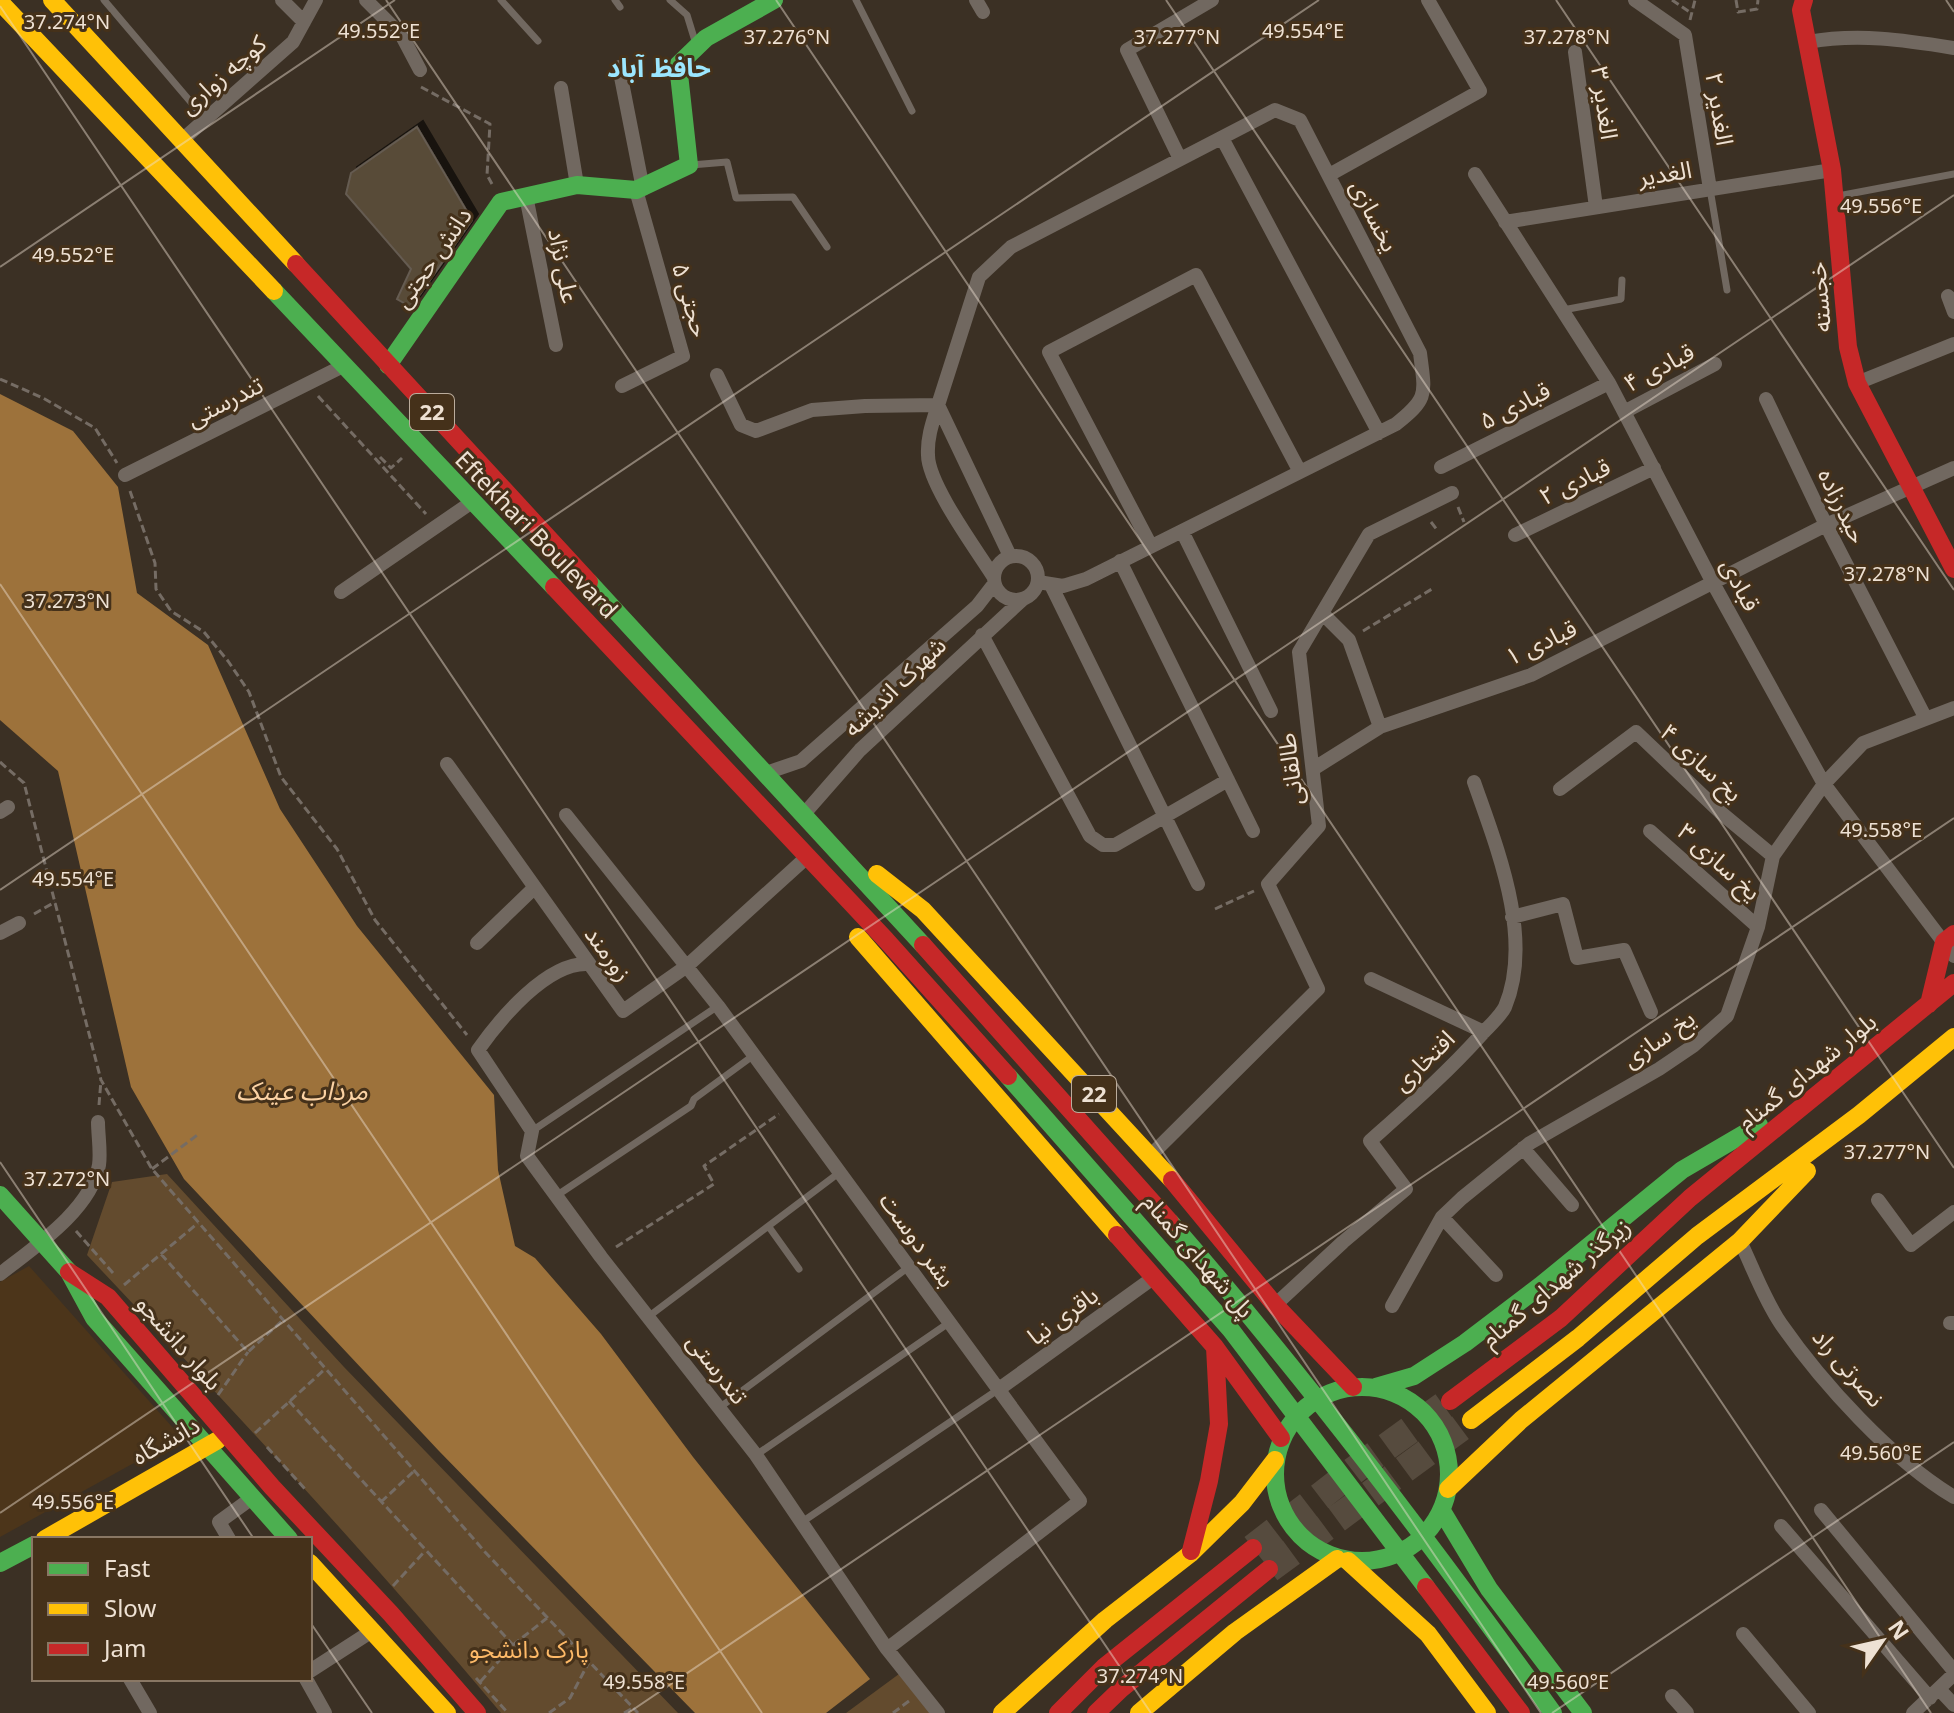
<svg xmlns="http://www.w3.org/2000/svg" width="1954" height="1713" viewBox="0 0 1954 1713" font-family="'Noto Sans','Noto Sans Arabic',sans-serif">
  <defs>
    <filter id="shadow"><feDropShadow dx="6" dy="-6" stdDeviation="0" flood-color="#0009"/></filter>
  </defs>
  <rect width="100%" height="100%" fill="#3b3024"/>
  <!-- built -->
  <path fill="#4c351a" d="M 29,1266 L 181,1437 L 0,1537 L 0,1282 Z"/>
  <!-- green -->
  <path fill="#634b2e" d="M 167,1174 L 344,1367 L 678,1713 L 501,1713 C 369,1555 228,1405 87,1255 L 112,1182 Z
    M 899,1674 L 930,1713 L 846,1713 Z"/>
  <!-- water -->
  <path fill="#9d723b" d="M 0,394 L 73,431 L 118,487 L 137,593 L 208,645 L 280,809 L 357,926 L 494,1095 L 498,1170 L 515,1246 L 535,1258 L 601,1334 L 693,1457 L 870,1679 L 826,1713 L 695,1713 L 439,1451 L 184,1179 L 131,1087 L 58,771 L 0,720 Z"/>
  <!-- building -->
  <path fill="#584b39" stroke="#655b51" stroke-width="2" filter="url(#shadow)" d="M 417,127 L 472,220 L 411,307 L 397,299 L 411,269 L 346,194 L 351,173 Z"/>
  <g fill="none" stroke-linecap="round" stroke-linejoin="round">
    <!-- highway-tunnel -->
    <path stroke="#564b3e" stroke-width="28" stroke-dasharray="28 14" stroke-linecap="butt" d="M 1253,1548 L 1357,1468 L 1450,1401
      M 1269,1569 L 1471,1420"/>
    <!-- path -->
    <path stroke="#756c64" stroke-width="3" stroke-dasharray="8 4" stroke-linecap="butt" d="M 1672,0 L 1691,13
      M 1736,0 L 1738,12 L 1757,9 L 1758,0
      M 1690,20 L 1695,0
      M 421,87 L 490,124 L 487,175 L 492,184
      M 0,379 L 43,398 L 95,428 L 117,463
      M 318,396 L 426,514
      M 380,457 L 391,468 L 402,458
      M 130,491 L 155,563 L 156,589 L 171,611 L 204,632 L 228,661 L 249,692 L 281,777 L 337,849 L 375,920 L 467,1035
      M 1458,507 L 1464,522
      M 1431,522 L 1438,531
      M 1363,631 L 1432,589
      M 0,762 L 24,783 L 101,1080 L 152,1169 L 485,1552 L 638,1713
      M 1215,909 L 1254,891
      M 34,914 L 55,902
      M 99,1105 L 101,1080
      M 152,1169 L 200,1133
      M 76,1231 L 113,1273
      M 616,1247 L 714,1184 L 704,1166 L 779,1114
      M 161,1254 L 248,1352 L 283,1320
      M 124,1285 L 198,1223
      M 218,1395 L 248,1352
      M 289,1401 L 513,1645 L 480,1682
      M 255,1433 L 325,1369
      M 267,1447 L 305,1489
      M 381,1502 L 413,1472
      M 393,1586 L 425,1551
      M 513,1645 L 547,1618
      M 476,1678 L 508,1713
      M 549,1713 L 570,1698 L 589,1662
      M 624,1713 L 633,1708
      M 893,1713 L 909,1701"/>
    <!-- lane -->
    <path stroke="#716860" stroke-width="7" d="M 104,0 L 206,120
      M 501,0 L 538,41
      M 615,0 L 620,7
      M 670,0 L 687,15 L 695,41
      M 856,0 L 912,111
      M 691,165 L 727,162 L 736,198 L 793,197 L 827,247
      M 1710,189 L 1727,290
      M 1838,196 L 1954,174
      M 1563,310 L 1621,299 L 1622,280
      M 532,1131 L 718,1006
      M 556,1196 L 691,1106 L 694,1099 L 754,1055
      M 769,1227 L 799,1269
      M 648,1317 L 840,1172
      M 719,1408 L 910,1266
      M 756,1455 L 950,1322
      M 802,1522 L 999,1389"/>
    <!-- street -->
    <path stroke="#716860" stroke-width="14" d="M 282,0 L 304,22
      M 366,0 L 402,36 L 420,70
      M 976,0 L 983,12
      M 1635,0 L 1685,35 L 1710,189
      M 1808,42 C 1858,33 1904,40 1954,48
      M 1575,52 L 1596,207
      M 619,67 L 643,189
      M 561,88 L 577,185
      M 1222,138 L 1379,433
      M 181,141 L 293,42 L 316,0
      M 1180,159 L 1127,50 L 1212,0
      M 1475,174 L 1609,383 L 1713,583 L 1824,784 L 1954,956
      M 1329,175 L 1480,91 L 1428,0
      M 526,196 L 556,345
      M 1505,222 L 1832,170
      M 1948,296 L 1954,312
      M 717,375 L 741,425 L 756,431 L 812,410 L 865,406 L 938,405 L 979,277 L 1011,247 L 1275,110 L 1300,120 L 1420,353 C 1425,394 1429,398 1396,424 L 1086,579 L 1063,586 L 1038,582
      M 1857,383 L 1954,344
      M 622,386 L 683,356 L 636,190
      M 1766,399 L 1826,525 L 1925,717
      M 1624,412 L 1715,364
      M 1441,467 L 1609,383
      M 125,475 L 343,366
      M 1182,531 L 1271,711
      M 1515,535 L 1654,468
      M 1151,546 L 1049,352 L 1196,275 L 1300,472
      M994 578a22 22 0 1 1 44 0a22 22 0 1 1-44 0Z
      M 1120,561 L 1253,831
      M 993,576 C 976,549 928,484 928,455 C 927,437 933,421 938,405 L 1010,556
      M 1051,585 L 1198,884
      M 341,592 L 472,502
      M 1322,613 L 1349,640 L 1380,727
      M 982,635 L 1090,836 L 1103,845 L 1115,845 L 1228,780
      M 447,764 L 623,1011 L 687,966 L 807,857
      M 1313,769 L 1380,727 L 1531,675 L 1826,525 L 1954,468
      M 766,773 L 801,761 L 977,606 L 994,584
      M 1560,789 L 1636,732 L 1720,812 L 1773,856
      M 0,812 L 8,807
      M 804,814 L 860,750 L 1023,599
      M 566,815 L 718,1006 L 1080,1501 L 887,1649
      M 1650,831 L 1758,927
      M 1512,917 L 1563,904 L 1577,958 L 1624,950 L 1651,1012
      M 0,933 L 19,923
      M 477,943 L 533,889
      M 588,964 C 547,962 500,1019 478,1050 L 532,1131 L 527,1156 L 601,1257 L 756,1455 L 887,1649 L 938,1713
      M 1371,979 L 1484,1032
      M 1523,1148 L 1572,1205
      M 1151,1155 L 1318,989 L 1268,884 L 1319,826 L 1299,652 L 1369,534 L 1452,493
      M 1878,1200 L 1911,1245 L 1954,1212
      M 1442,1217 L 1496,1275
      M 1740,1241 C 1753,1268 1764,1299 1781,1324 C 1822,1383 1892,1460 1954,1497
      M 0,1274 C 33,1248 91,1210 99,1165 C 101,1152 98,1135 98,1122
      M 1275,1305 L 1343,1242 L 1406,1189 L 1370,1141 C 1408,1107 1447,1073 1481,1035 C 1488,1027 1500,1017 1505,1007 C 1534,938 1497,848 1474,782
      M 1392,1306 L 1442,1217 L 1462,1198 L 1530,1143 L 1659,1069 L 1693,1046 L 1727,1016 L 1758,927 L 1773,856 L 1824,784 L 1863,743 L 1954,708
      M 1950,1323 L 1954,1323
      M 999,1389 L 1153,1278
      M 1821,1510 L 1954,1671
      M 1781,1526 L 1930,1698
      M 229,1539 L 219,1522 L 252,1498
      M 1743,1634 L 1809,1713
      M 310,1671 L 372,1631
      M 130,1679 L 150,1713
      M 306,1679 L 325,1713
      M 1939,1689 L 1954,1705
      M 1672,1696 L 1687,1713
      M 1913,1713 L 1954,1674"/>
    <!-- fast -->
    <path stroke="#4caf50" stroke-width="18" d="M 274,291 L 554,587
      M 388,365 L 501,202 L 577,185 L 636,190 L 689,165 L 678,65 L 706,38 L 774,0
      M 589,582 L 923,945
      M 1008,1076 L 1231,1330 L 1426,1587
      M 0,1195 L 69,1272 L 94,1318 L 289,1539
      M 1170,1222 C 1306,1378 1432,1545 1553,1713
      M1275 1474a87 87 0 1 1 174 0a87 87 0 1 1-174 0Z
      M 1376,1387 L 1414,1376 L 1465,1343 L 1540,1286 L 1682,1170 L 1759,1125
      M 1442,1511 L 1489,1589 L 1583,1713
      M 0,1563 L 34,1545"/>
    <!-- slow -->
    <path stroke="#ffc107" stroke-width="18" d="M 52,0 L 296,264
      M 0,2 L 274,291
      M 877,874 L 923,910 L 1172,1180
      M 858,937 L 1117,1235
      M 1471,1420 L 1578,1338 L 1697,1236 L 1859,1115 L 1954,1037
      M 1448,1489 L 1521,1420 L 1740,1241 L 1807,1171
      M 45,1539 L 218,1440
      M 1348,1561 L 1428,1634 L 1487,1713
      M 310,1563 L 447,1713
      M 1002,1713 L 1105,1620 L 1190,1554 L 1242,1503 L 1275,1460
      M 1139,1713 L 1235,1632 L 1337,1559"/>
    <!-- jam -->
    <path stroke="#c62828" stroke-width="18" d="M 1804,0 L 1801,10 L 1832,170 L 1848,347 L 1857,383 L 1954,569
      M 296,264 L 589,582
      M 554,587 L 886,940 L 1008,1076
      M 923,945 L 1170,1222
      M 1929,1004 L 1944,942 L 1954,934
      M 1172,1180 L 1275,1305 L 1353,1387
      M 1117,1235 L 1215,1347 L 1281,1438
      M 69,1272 L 108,1297 L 272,1487 L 391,1614 L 477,1713
      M 1450,1401 L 1561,1318 L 1690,1198 L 1954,983
      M 1191,1551 L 1209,1481 L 1219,1424 L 1215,1347
      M 1426,1587 L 1521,1713
      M 1058,1713 L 1104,1667 L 1253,1548
      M 1096,1713 L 1121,1689 L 1269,1569"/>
  </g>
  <!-- ticks -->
  <path fill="none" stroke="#eee1d3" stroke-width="2" stroke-opacity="0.45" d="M 386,0 L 1541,1713M 776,0 L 1931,1713M 1166,0 L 1954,1168M 1556,0 L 1954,590M 1946,0 L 1954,12M 0,6 L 1151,1713M 0,267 L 395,0M 0,584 L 762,1713M 0,890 L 1319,0M 0,1162 L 254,1539M 0,1513 L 1954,195M 310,1622 L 372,1713M 628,1713 L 1954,818M 1552,1713 L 1954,1442"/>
  <g text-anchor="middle" stroke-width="6" stroke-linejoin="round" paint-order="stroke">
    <!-- shield labels -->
    <g fill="#45311a" stroke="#bbac9c" stroke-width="2">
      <rect x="410" y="394" width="44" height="36" rx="6"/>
      <rect x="1072" y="1076" width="44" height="36" rx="6"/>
    </g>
    <g font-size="22" font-weight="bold" fill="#eee1d3">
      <text x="432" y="420">22</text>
      <text x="1094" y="1102">22</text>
    </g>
    <!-- street labels -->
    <g font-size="24" fill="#eee1d3" stroke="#45311a">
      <text transform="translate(223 75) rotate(-41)" y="8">کوچه زواری</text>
      <text transform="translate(1604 103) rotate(82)" y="8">الغدیر ۳</text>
      <text transform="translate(1719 109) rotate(81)" y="8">الغدیر ۲</text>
      <text transform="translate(1665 174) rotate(-9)" y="8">الغدیر</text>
      <text transform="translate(1374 216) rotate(63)" y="8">یخسازی</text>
      <text transform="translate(433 258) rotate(-55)" y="8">دانش حجتی</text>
      <text transform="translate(563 266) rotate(79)" y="8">علی نژاد</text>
      <text transform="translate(1820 297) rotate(-95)" y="8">خجسته</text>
      <text transform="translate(690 300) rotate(74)" y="8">حجتی ۵</text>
      <text transform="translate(1659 368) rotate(-28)" y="8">قبادی ۴</text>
      <text transform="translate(225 402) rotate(-27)" y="8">تندرستی</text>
      <text transform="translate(1515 406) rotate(-27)" y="8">قبادی ۵</text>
      <text transform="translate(1575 482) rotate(-26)" y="8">قبادی ۲</text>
      <text transform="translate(1842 506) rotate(64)" y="8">حیدرزاده</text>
      <text transform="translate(536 535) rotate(46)" y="8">Eftekhari Boulevard</text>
      <text transform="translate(1740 585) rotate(62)" y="8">قبادی</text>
      <text transform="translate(1541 643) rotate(-25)" y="8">قبادی ۱</text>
      <text transform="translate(895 687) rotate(-44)" y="8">شهرک اندیشه</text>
      <text transform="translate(1701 763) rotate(43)" y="8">یخ سازی ۴</text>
      <text transform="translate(1291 769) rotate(-97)" y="8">طالقانی</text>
      <text transform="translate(1719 862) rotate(42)" y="8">یخ سازی ۳</text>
      <text transform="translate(608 954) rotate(54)" y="8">زورمند</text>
      <text transform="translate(1659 1039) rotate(-35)" y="8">یخ سازی</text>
      <text transform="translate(1424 1061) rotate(-44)" y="8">افتخاری</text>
      <text transform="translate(1807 1072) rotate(-39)" y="8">بلوار شهدای گمنام</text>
      <text transform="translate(917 1240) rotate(54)" y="8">بشر دوست</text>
      <text transform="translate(1198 1256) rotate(49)" y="8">پل شهدای گمنام</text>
      <text transform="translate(1556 1283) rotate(-40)" y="8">زیرگذر شهدای گمنام</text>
      <text transform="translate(1063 1316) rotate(-36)" y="8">باقری نیا</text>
      <text transform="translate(179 1343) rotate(49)" y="8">بلوار دانشجو</text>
      <text transform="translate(1848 1368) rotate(49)" y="8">نصرتی راد</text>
      <text transform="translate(717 1369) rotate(52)" y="8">تندرستی</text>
      <text transform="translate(166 1441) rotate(-29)" y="8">دانشگاه</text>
    </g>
    <!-- park labels -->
    <g font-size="24" fill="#feba68" stroke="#45311a">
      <text x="529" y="1658">پارک دانشجو</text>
    </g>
    <!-- neighbourhood labels -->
    <g font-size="26" font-weight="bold" fill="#9ce6fd" stroke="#45311a">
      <text x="659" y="77">حافظ آباد</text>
    </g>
    <!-- water labels -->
    <g font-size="26" font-style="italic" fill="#fbd2a4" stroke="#45311a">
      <text x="302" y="1100">مرداب عینک</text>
    </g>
  </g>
  <g font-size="20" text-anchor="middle" fill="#eee1d3" stroke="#45311a" stroke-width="6" stroke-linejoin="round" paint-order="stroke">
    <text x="67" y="29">37.274°N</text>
    <text x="1303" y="38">49.554°E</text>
    <text x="379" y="38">49.552°E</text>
    <text x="787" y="44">37.276°N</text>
    <text x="1177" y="44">37.277°N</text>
    <text x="1567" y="44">37.278°N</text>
    <text x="1881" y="213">49.556°E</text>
    <text x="73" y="262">49.552°E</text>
    <text x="1887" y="581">37.278°N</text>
    <text x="67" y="608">37.273°N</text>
    <text x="1881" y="837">49.558°E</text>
    <text x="73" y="886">49.554°E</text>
    <text x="1887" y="1159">37.277°N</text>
    <text x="67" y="1186">37.272°N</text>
    <text x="1881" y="1460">49.560°E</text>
    <text x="73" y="1509">49.556°E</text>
    <text x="1140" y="1683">37.274°N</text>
    <text x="644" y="1689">49.558°E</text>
    <text x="1568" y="1689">49.560°E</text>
  </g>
  <!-- legend -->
  <rect x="32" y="1537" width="280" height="144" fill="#45311a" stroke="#897764" stroke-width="2"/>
  <rect x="48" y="1563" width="40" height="12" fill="#4caf50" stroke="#897764" stroke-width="2"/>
  <text x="104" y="1577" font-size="24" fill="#eee1d3">Fast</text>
  <rect x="48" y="1603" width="40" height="12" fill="#ffc107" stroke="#897764" stroke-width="2"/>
  <text x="104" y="1617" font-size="24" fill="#eee1d3">Slow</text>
  <rect x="48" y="1643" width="40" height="12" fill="#c62828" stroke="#897764" stroke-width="2"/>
  <text x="104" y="1657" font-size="24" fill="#eee1d3">Jam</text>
  <!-- north arrow -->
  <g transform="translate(1882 1641) rotate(56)" stroke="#45311a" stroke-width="6" paint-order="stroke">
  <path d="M0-6L14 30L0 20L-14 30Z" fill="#eee1d3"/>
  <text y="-12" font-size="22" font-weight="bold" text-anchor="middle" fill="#eee1d3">N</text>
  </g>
</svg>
